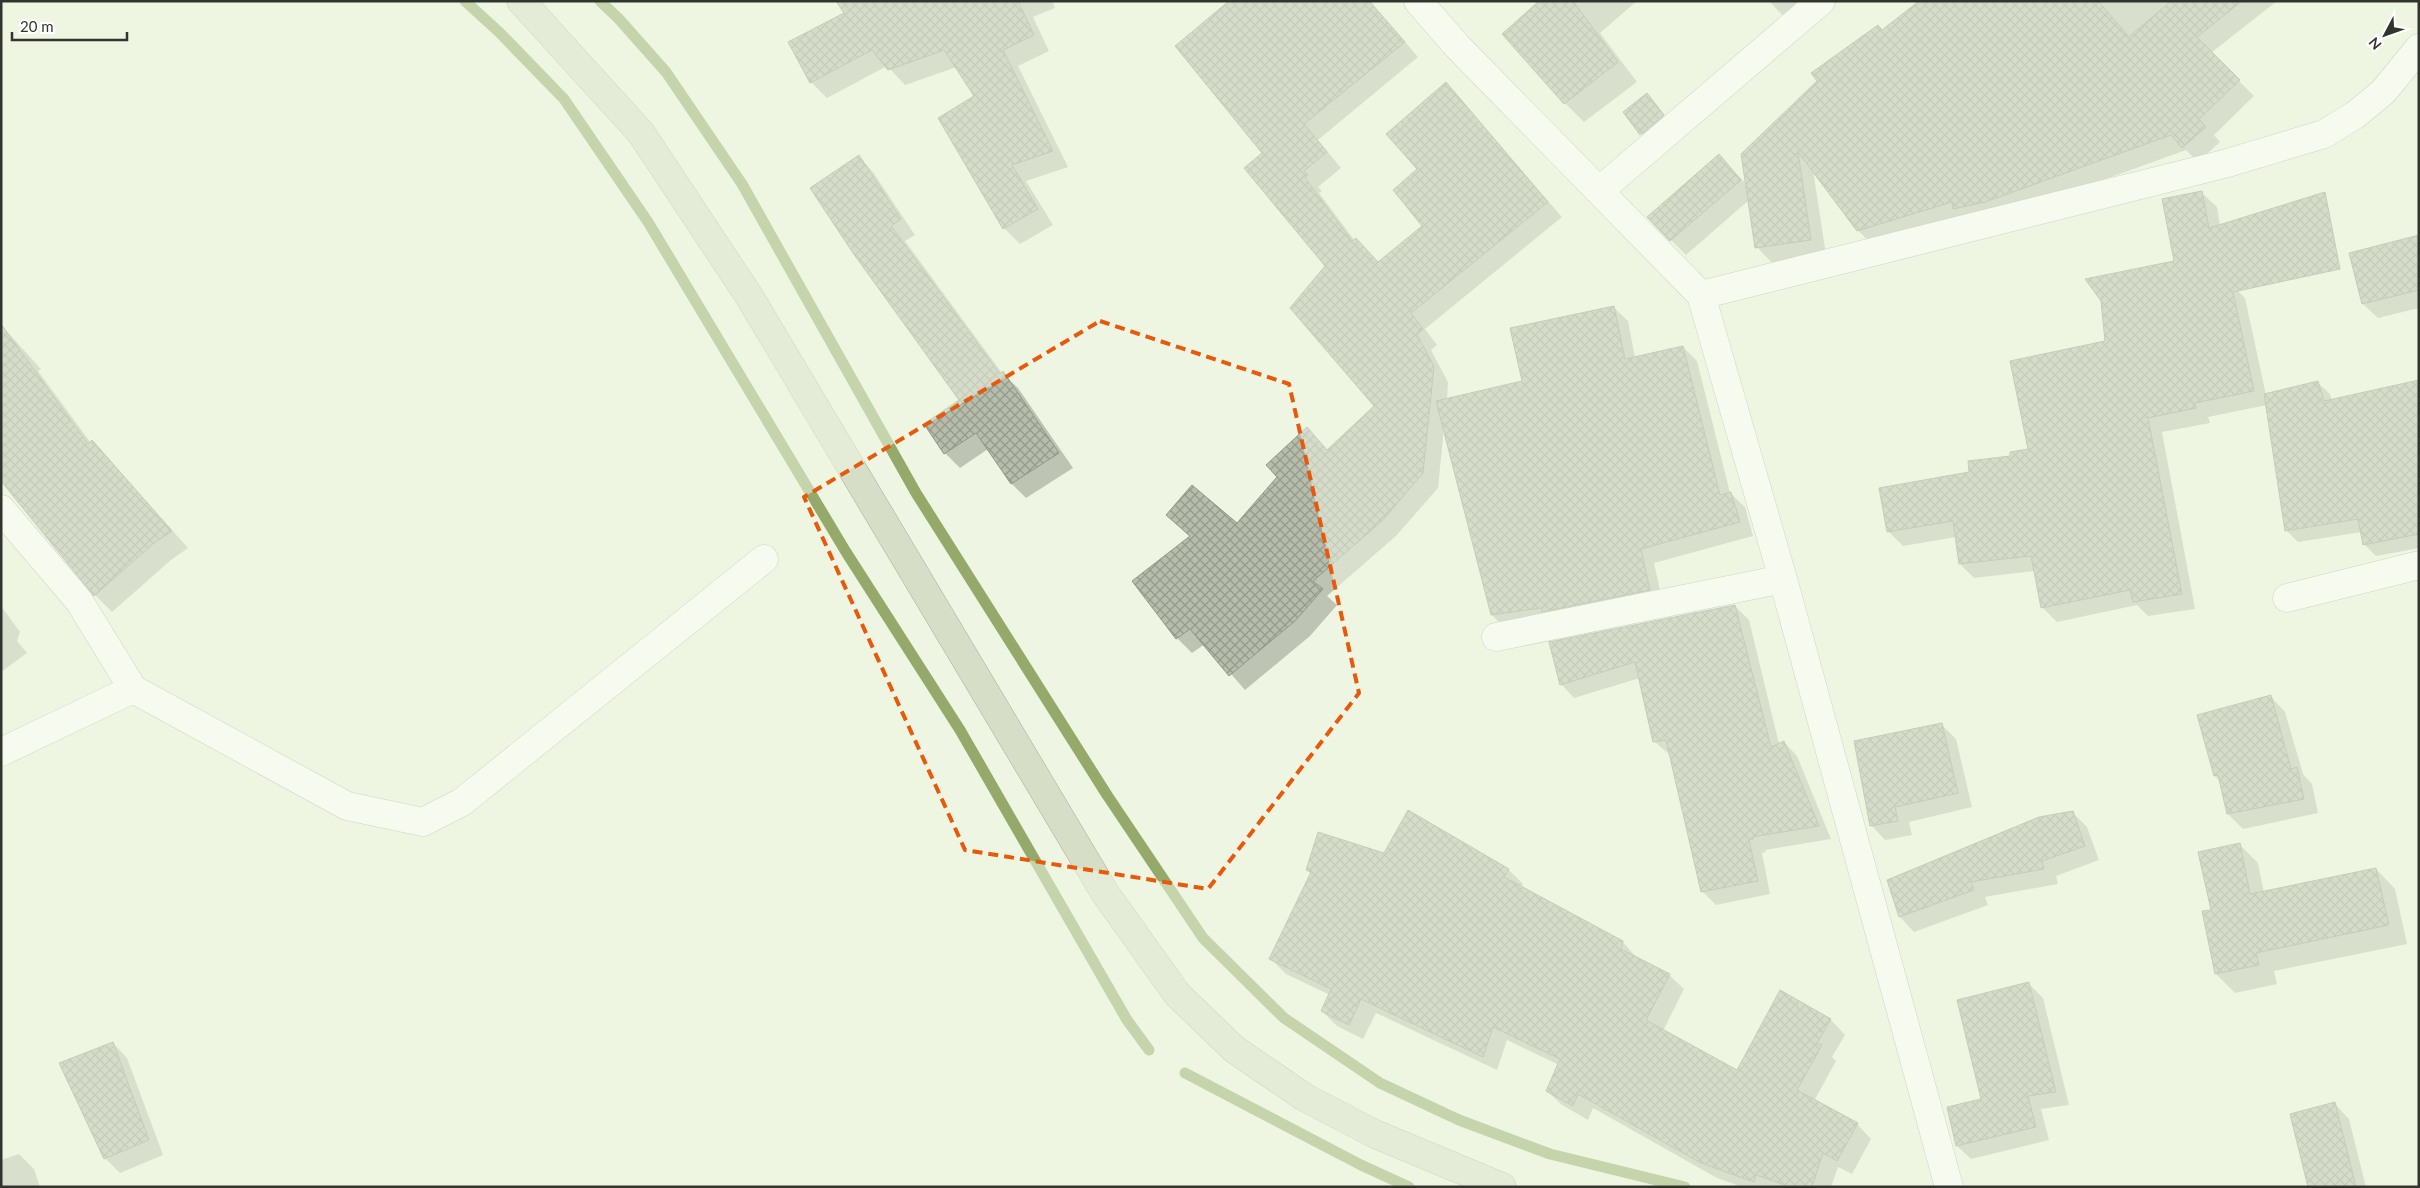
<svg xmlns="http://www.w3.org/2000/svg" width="2420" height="1188" viewBox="0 0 2420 1188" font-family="Lato,sans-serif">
  <defs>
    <pattern id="building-cross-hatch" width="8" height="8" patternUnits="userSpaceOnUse" patternTransform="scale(1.25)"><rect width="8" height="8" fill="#b6bdab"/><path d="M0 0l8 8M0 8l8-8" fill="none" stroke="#959a8c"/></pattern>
  </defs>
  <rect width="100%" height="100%" fill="#eef5e2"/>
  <!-- shadow -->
  <path fill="#0003" d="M 936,1 L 1052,1 L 1055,8 L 1033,17 L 1049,51 L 1018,66 L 1068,167 L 1026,181 L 1053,225 L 1020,244 L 1004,228 L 976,97 L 957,67 L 905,85 L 887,66 L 827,98 L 811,82 Z
    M 1231,1 L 1370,1 L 1418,57 L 1318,140 L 1341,168 L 1318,187 L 1322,191 L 1319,193 L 1355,241 L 1379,263 L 1424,226 L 1419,169 L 1446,84 L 1562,217 L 1425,329 L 1437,345 L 1431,350 L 1448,382 L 1447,400 L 1523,382 L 1613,307 L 1628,321 L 1635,358 L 1683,347 L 1697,361 L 1730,493 L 1745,507 L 1753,536 L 1654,563 L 1663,604 L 1506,629 L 1492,615 L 1444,428 L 1438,488 L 1396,536 L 1327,596 L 1337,605 L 1310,636 L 1245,690 L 1205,644 L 1192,653 L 1177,638 L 1134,582 L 1191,538 L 1168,515 L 1237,525 L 1328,451 L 1375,407 L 1327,266 L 1264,153 Z
    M 1541,1 L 1637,1 L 1600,33 L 1637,82 L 1584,122 L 1565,103 Z
    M 1769,1 L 1838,1 L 1800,34 Z
    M 1922,1 L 2277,1 L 2211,53 L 2254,96 L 2214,135 L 2220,142 L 2198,162 L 2186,150 L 2001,217 L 1873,246 L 1858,230 L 1813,170 L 1826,255 L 1772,263 L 1757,247 L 1749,200 L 1686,255 L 1648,217 L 1719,156 L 1747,185 L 1883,31 Z
    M 1647,94 L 1670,122 L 1648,141 L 1624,112 Z
    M 859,157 L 873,172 L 915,235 L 905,241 L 1002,373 L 1018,388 L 1073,468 L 1026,498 L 1012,484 L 988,449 L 960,468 L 945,453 L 961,401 Z
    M 2202,193 L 2217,207 L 2223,244 L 2238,291 L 2245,298 L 2266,395 L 2318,383 L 2330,394 L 2332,401 L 2419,381 L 2419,548 L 2376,556 L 2364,544 L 2362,532 L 2298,542 L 2286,530 L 2267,405 L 2208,417 L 2210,423 L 2162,432 L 2195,609 L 2148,616 L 2137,605 L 2057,622 L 2043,608 L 2035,571 L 1974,578 L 1960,564 L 1956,537 L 1903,546 L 1888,531 L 1971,473 L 2030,450 L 2107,342 L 2176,262 Z
    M 2419,236 L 2419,308 L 2378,318 L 2363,304 Z
    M 1,325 L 41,369 L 38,371 L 91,443 L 92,442 L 108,458 L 188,548 L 171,560 L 112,612 L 95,595 Z
    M 1,606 L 20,632 L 17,641 L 27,653 L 1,672 Z
    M 1735,606 L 1749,620 L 1779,744 L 1784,742 L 1797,756 L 1831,839 L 1765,850 L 1766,852 L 1762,853 L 1770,894 L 1716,905 L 1702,891 L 1670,755 L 1655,742 L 1640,678 L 1574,698 L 1561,684 Z
    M 2271,697 L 2285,712 L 2303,774 L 2312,784 L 2318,813 L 2243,829 L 2228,814 L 2221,782 L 2215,776 L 2199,716 Z
    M 1941,724 L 1956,739 L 1972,807 L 1909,822 L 1912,835 L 1885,840 L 1871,825 Z
    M 2072,812 L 2087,827 L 2099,860 L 2056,876 L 2058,884 L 1985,897 L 1988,905 L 1914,932 L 1900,917 L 1889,881 Z
    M 2239,844 L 2258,863 L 2264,893 L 2376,869 L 2395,889 L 2407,944 L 2274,971 L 2277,984 L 2235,993 L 2216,974 L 2203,912 L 2212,911 Z
    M 1384,854 L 1509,870 L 1523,884 L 1521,888 L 1623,942 L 1637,958 L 1669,975 L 1684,989 L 1663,1031 L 1737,1072 L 1780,992 L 1831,1020 L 1845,1035 L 1832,1057 L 1836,1061 L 1814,1101 L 1857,1124 L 1871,1139 L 1852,1174 L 1838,1167 L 1831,1187 L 1742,1187 L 1717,1178 L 1593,1108 L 1588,1120 L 1562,1105 L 1547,1091 L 1559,1065 L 1507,1040 L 1497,1070 L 1376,1013 L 1363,1039 L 1337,1026 L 1322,1011 L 1330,995 L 1286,974 L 1271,959 L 1311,874 L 1307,870 Z
    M 2029,984 L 2043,998 L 2069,1105 L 2041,1109 L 2049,1140 L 1971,1159 L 1957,1146 L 1983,1100 Z
    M 113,1043 L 127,1058 L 163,1155 L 120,1173 L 105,1158 Z
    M 2335,1104 L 2349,1119 L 2366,1187 L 2309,1187 Z
    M 19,1154 L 34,1169 L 40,1187 L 1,1187 L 1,1160 Z"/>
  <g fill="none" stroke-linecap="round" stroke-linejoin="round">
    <!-- stream -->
    <path stroke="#95aa6a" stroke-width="11" d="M 465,1 L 500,33 L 564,99 L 648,222 L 846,552 L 960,730 L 1127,1020 L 1149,1050
      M 600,1 L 618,18 L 666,72 L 742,184 L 916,493 L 1107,795 L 1203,938 L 1284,1018 L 1380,1083 L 1459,1120 L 1550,1154 L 1685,1187
      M 1185,1073 L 1361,1165 L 1409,1187"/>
  </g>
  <!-- building -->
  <path fill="url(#building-cross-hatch)" stroke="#939988" d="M 836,1 L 1018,1 L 1034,35 L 1003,50 L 1053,151 L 1012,165 L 1038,209 L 1003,229 L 938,118 L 974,96 L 944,50 L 888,70 L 872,50 L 810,83 L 788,42 L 844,13 Z
    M 1229,1 L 1369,1 L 1405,42 L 1304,124 L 1327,152 L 1304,171 L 1308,175 L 1305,178 L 1352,241 L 1356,238 L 1378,262 L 1422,226 L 1393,190 L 1417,169 L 1386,134 L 1446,82 L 1548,202 L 1411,313 L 1423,329 L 1417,335 L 1434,366 L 1423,473 L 1382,521 L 1313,581 L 1323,589 L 1295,621 L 1229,676 L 1190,629 L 1176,639 L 1132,581 L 1190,536 L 1166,515 L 1192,485 L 1237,523 L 1277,477 L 1266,465 L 1307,427 L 1327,450 L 1374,406 L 1290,308 L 1325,266 L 1244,168 L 1262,153 L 1175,46 Z
    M 1539,1 L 1573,1 L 1618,62 L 1564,104 L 1502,34 Z
    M 1919,1 L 2098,1 L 2129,37 L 2171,1 L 2242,1 L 2197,37 L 2240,80 L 2199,119 L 2206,127 L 2182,148 L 2171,135 L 1985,202 L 1953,209 L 1952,202 L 1857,231 L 1798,152 L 1811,240 L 1755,248 L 1741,154 L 1817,81 L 1811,73 L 1878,25 L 1882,30 Z
    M 1647,93 L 1664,115 L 1640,135 L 1623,112 Z
    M 1719,154 L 1741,180 L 1670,241 L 1647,217 Z
    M 859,155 L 901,219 L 891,226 L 1000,374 L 1003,371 L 1059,453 L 1011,484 L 976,433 L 944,454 L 924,424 L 959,400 L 853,253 L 810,188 Z
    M 2202,191 L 2209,228 L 2325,192 L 2340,269 L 2233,292 L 2254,391 L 2195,403 L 2196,408 L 2148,418 L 2182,594 L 2133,602 L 2130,590 L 2041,608 L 2031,556 L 1959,564 L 1953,521 L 1887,532 L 1879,488 L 1969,472 L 1968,461 L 2010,456 L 2010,452 L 2028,449 L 2010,361 L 2105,341 L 2101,301 L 2085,279 L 2174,261 L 2162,199 Z
    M 2419,235 L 2419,290 L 2362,304 L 2349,253 Z
    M 1614,306 L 1625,359 L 1683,346 L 1720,495 L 1731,492 L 1740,522 L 1641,549 L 1650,590 L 1542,612 L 1541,608 L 1491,615 L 1436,401 L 1522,381 L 1510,328 Z
    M 1,324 L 88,444 L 92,440 L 172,531 L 154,543 L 94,596 L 1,481 Z
    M 2419,380 L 2419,534 L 2363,545 L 2358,519 L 2285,531 L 2264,394 L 2318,381 L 2324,401 Z
    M 1735,605 L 1771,747 L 1784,741 L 1819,826 L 1752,837 L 1753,839 L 1749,840 L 1758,881 L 1701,892 L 1666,740 L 1653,742 L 1635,662 L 1560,685 L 1549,642 Z
    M 2271,695 L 2291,769 L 2297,767 L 2304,799 L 2227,814 L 2218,775 L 2214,776 L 2197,715 Z
    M 1942,723 L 1958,793 L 1895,807 L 1898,821 L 1870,826 L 1854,741 Z
    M 1408,810 L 1509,869 L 1504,877 L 1623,941 L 1621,949 L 1670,974 L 1646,1020 L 1737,1070 L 1780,990 L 1831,1019 L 1817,1043 L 1822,1045 L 1797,1090 L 1858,1123 L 1837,1161 L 1823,1153 L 1812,1187 L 1790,1187 L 1756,1175 L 1754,1182 L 1701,1163 L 1578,1094 L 1573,1106 L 1546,1091 L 1560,1059 L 1493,1027 L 1483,1057 L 1361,999 L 1349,1025 L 1321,1011 L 1331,989 L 1269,959 L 1311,872 L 1306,870 L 1318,832 L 1384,853 Z
    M 2073,811 L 2085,846 L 2042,861 L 2044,869 L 1971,882 L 1974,890 L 1899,917 L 1887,880 L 2039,817 Z
    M 2240,843 L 2250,894 L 2376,868 L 2389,925 L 2256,953 L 2259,965 L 2215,974 L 2202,911 L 2211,910 L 2198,852 Z
    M 2029,982 L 2056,1092 L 2028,1096 L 2036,1127 L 1956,1146 L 1947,1107 L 1981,1099 L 1957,1000 Z
    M 113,1042 L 149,1140 L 104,1159 L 59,1063 Z
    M 2335,1102 L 2356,1187 L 2308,1187 L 2290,1114 Z"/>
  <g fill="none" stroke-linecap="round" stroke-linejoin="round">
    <defs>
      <path id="street" d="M 1418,1 L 1457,46 L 1701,295 L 1783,579 L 1949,1187
        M 1599,191 L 1821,1
        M 1701,295 L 2224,164 L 2324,134 L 2355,115 L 2383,92 L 2419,48
        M 1,509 L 79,601 L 133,689 L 347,806 L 423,822 L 462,802 L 764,559
        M 2287,598 L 2419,565
        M 1496,637 L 1783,579
        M 1,752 L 133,689"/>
      <path id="secondary" d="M 521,1 L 641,133 L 749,296 L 1105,893 L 1177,994 L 1234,1049 L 1304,1097 L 1375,1134 L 1502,1187"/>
    </defs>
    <!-- street casing -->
    <use href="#street" stroke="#a7ae9d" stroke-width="29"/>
    <!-- secondary casing -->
    <use href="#secondary" stroke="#a7ae9d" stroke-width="29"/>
    <!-- street -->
    <use href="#street" stroke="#fff" stroke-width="28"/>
    <!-- secondary -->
    <use href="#secondary" stroke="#d7dec8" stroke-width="28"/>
  </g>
  <!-- marked area -->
  <path d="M0 0H2420V1188H0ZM 1100,321 L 1289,384 L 1359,693 L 1208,889 L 965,850 L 804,497 Z" fill="#eef5e2" fill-opacity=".55" fill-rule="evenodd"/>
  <path fill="none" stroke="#e8590c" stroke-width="4" stroke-dasharray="10 6" stroke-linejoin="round" d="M 1100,321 L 1289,384 L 1359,693 L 1208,889 L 965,850 L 804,497 Z"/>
  <!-- border -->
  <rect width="2420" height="1188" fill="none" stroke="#32352e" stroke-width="5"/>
  <!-- north arrow -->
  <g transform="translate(2385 35) rotate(229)" stroke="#ffffff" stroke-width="4" paint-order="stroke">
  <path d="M0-4L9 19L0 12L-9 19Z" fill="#32352e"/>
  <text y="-8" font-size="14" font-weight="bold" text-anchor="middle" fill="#32352e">N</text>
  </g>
  <!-- scale -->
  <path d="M12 32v8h115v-8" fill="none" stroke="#32352e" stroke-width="2.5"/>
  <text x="20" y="32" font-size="15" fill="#32352e" stroke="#ffffff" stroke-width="4" paint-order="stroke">20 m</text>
</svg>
